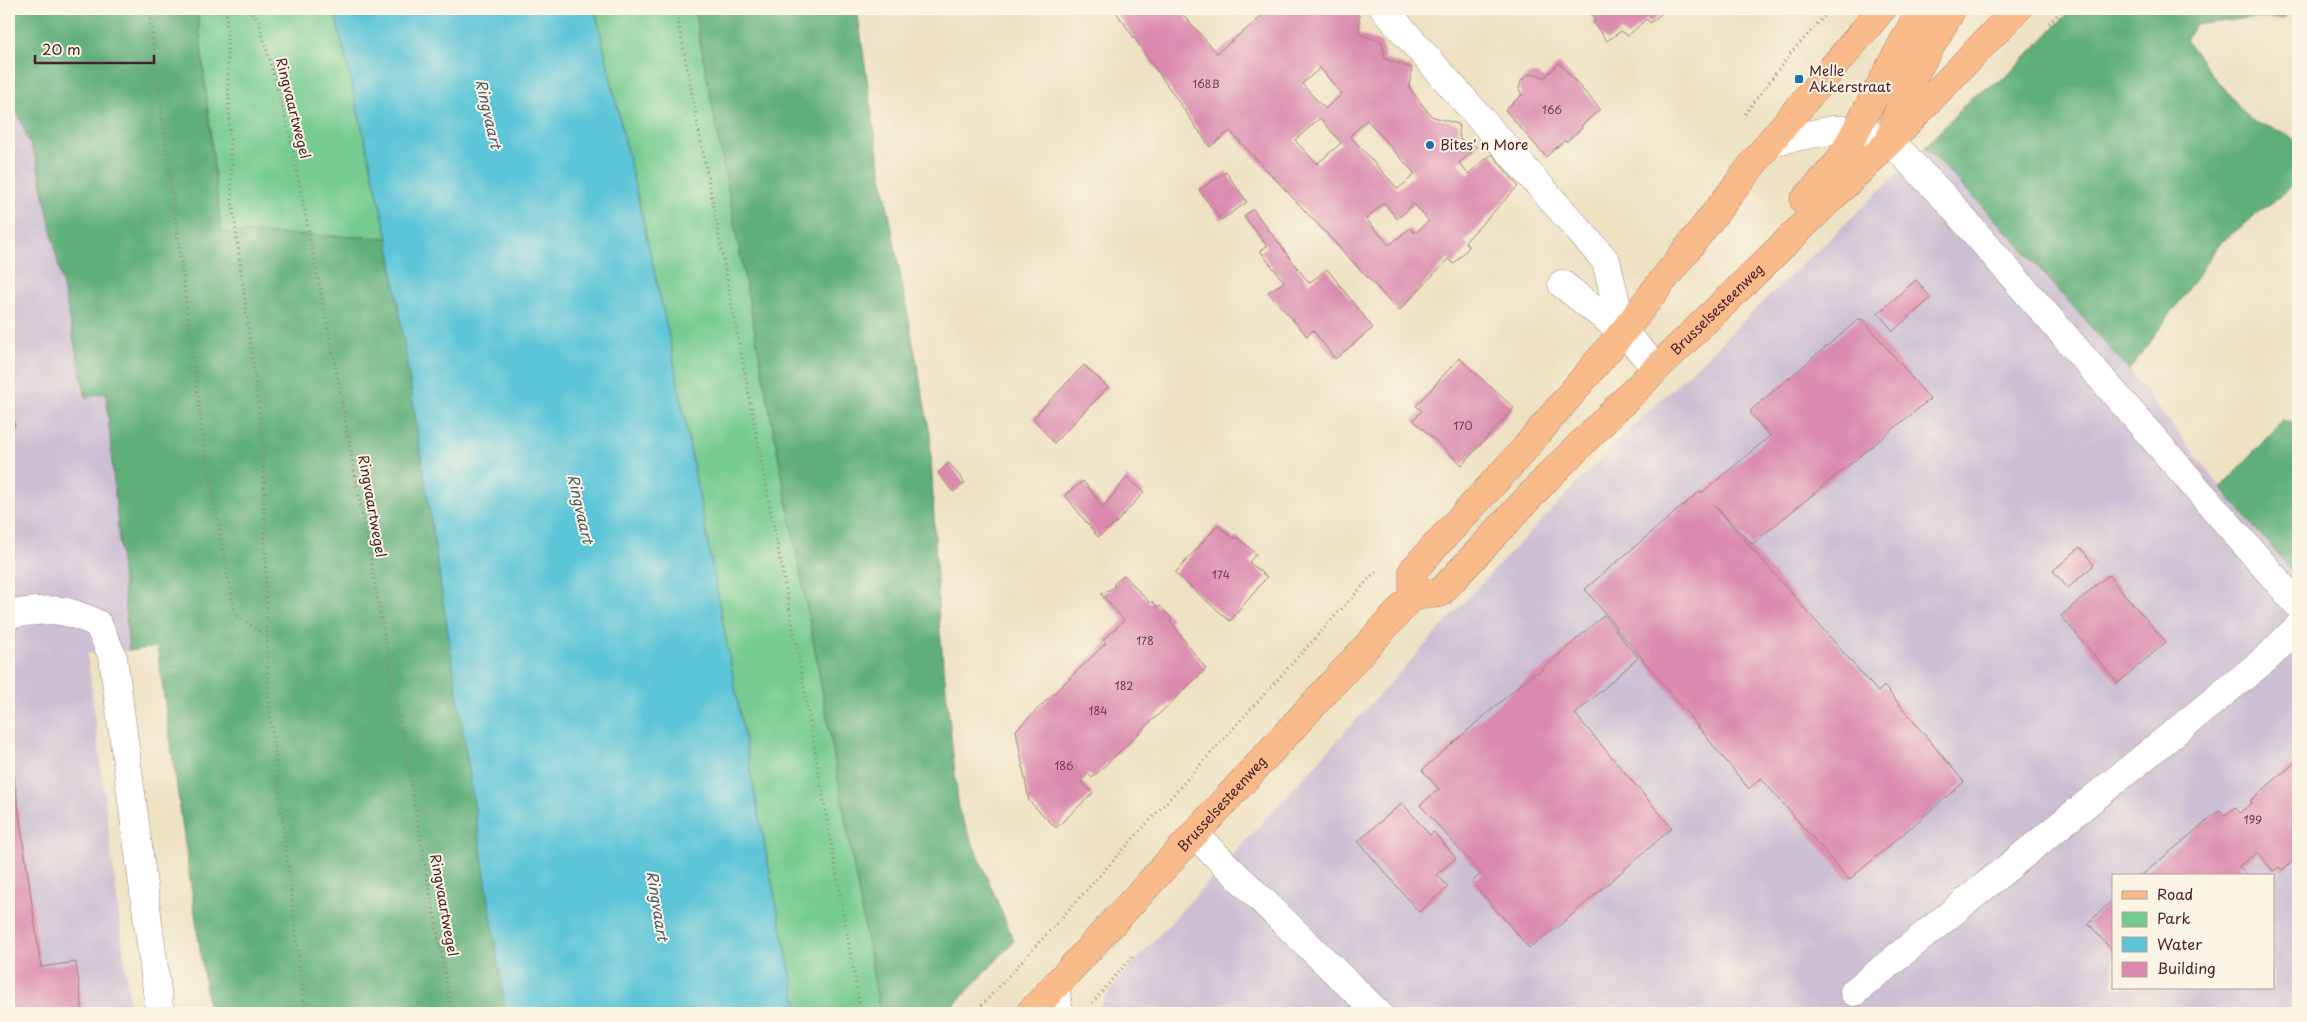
<svg xmlns="http://www.w3.org/2000/svg" width="2307" height="1022" viewBox="0 0 2307 1022" font-family="'Playpen Sans',sans-serif">
  <rect width="100%" height="100%" fill="#fcf5e5"/>
  <filter id="ink" filterUnits="userSpaceOnUse"><feTurbulence type="fractalNoise" baseFrequency=".02" numOctaves="2"/><feDisplacementMap in="SourceGraphic" scale="10" xChannelSelector="R" yChannelSelector="G"/><feConvolveMatrix kernelMatrix="1 2 1 2 8 2 1 2 1" color-interpolation-filters="sRGB"/></filter>
  <filter id="wash" filterUnits="userSpaceOnUse"><feTurbulence type="fractalNoise" baseFrequency=".0096" numOctaves="4" result="noise"/><feDisplacementMap in="SourceGraphic" scale="20" xChannelSelector="R" yChannelSelector="G"/><feGaussianBlur stdDeviation="1.12" result="paint"/><feColorMatrix in="noise" values="0 0 0 0 0 0 0 0 0 0 0 0 0 0 0 0 0 1.4 0 .05"/><feComposite in="paint" operator="in"/></filter>
  <g filter="url(#wash)">
    <rect width="100%" height="100%" fill="#eee2c3"/>
    <!-- industrial -->
    <path fill="#ccbed3" fill-rule="evenodd" d="M 9,91 L 37,161 L 86,398 L 106,392 L 129,651 L 87,653 L 131,1013 L 9,1013 Z
      M 1925,147 L 2011,236 L 2129,370 L 2221,488 L 2298,578 L 2298,1013 L 1095,1013 L 1118,980 L 1490,574 L 1621,438 ZM 2113,876 L 2273,876 L 2273,988 L 2113,988 Z"/>
    <!-- green -->
    <path fill="#74cb90" stroke="#5f755e" d="M 197,9 L 334,9 L 388,238 L 221,232 Z
      M 595,9 L 694,9 L 814,645 L 880,1013 L 799,1013 L 768,864 L 670,341 Z"/>
    <!-- forest -->
    <path fill="#5faf7a" stroke="#546752" d="M 9,9 L 197,9 L 221,232 L 388,238 L 506,1013 L 209,1013 L 157,647 L 129,651 L 106,392 L 86,398 L 37,161 L 9,91 Z
      M 694,9 L 857,9 L 877,149 L 930,434 L 939,623 L 959,811 L 1014,941 L 947,1013 L 880,1013 L 814,645 Z
      M 2072,9 L 2294,9 L 2282,19 L 2248,18 L 2195,25 L 2186,40 L 2213,76 L 2252,121 L 2283,132 L 2298,142 L 2298,176 L 2293,186 L 2219,244 L 2183,297 L 2129,370 L 2011,236 L 1925,147 L 1972,97 L 2006,77 Z
      M 2283,420 L 2298,425 L 2298,578 L 2221,488 Z"/>
    <!-- water -->
    <path fill="#5cc5d7" stroke="#537281" d="M 334,9 L 595,9 L 670,341 L 768,864 L 799,1013 L 506,1013 L 388,238 Z"/>
    <g id="blocks">
      <!-- building -->
      <path fill="#da8aae" fill-rule="evenodd" d="M 1114,9 L 1178,9 L 1217,53 L 1271,9 L 1350,9 L 1359,15 L 1359,34 L 1382,42 L 1385,59 L 1412,68 L 1409,87 L 1431,116 L 1458,124 L 1460,140 L 1477,147 L 1459,163 L 1468,174 L 1492,154 L 1518,186 L 1465,242 L 1469,247 L 1454,264 L 1448,259 L 1399,311 L 1230,131 L 1210,147 ZM 1320,68 L 1342,94 L 1325,109 L 1302,84 ZM 1320,118 L 1341,143 L 1317,164 L 1295,140 ZM 1367,120 L 1415,174 L 1398,189 L 1350,136 ZM 1384,203 L 1397,219 L 1414,204 L 1429,221 L 1415,233 L 1410,228 L 1389,245 L 1366,219 Z
        M 1587,9 L 1667,9 L 1650,23 L 1646,19 L 1628,36 L 1621,31 L 1607,41 L 1593,22 L 1596,20 Z
        M 1559,63 L 1600,109 L 1581,126 L 1582,128 L 1566,142 L 1565,140 L 1546,157 L 1505,110 L 1522,95 L 1519,89 L 1521,81 L 1527,75 L 1537,74 L 1544,78 Z
        M 1226,172 L 1247,202 L 1221,220 L 1199,190 Z
        M 1253,209 L 1309,283 L 1327,269 L 1373,328 L 1335,359 L 1313,330 L 1307,336 L 1268,292 L 1284,282 L 1260,251 L 1267,246 L 1244,216 Z
        M 1916,280 L 1931,298 L 1893,331 L 1878,313 Z
        M 9,297 L 13,319 L 9,319 Z
        M 1859,319 L 1863,320 L 1930,399 L 1752,544 L 1713,504 L 1878,692 L 1884,686 L 1964,782 L 1849,880 L 1761,778 L 1749,789 L 1585,589 L 1699,492 L 1703,492 L 1770,436 L 1751,414 L 1751,410 Z
        M 1459,358 L 1514,408 L 1462,465 L 1413,420 L 1422,411 L 1416,406 Z
        M 1084,365 L 1108,387 L 1054,443 L 1033,418 Z
        M 9,389 L 15,427 L 9,428 Z
        M 949,463 L 965,483 L 953,492 L 938,473 Z
        M 1127,477 L 1144,492 L 1116,523 L 1098,537 L 1065,495 L 1083,481 L 1103,507 Z
        M 1218,525 L 1234,539 L 1237,537 L 1256,554 L 1249,562 L 1267,577 L 1230,621 L 1175,573 Z
        M 2080,547 L 2094,565 L 2068,588 L 2053,571 Z
        M 1124,575 L 1150,603 L 1152,601 L 1157,607 L 1160,606 L 1172,619 L 1170,621 L 1206,669 L 1092,778 L 1088,774 L 1081,781 L 1093,793 L 1056,828 L 1029,801 L 1016,730 L 1106,643 L 1103,640 L 1124,620 L 1101,594 L 1115,587 L 1113,585 Z
        M 2108,575 L 2166,642 L 2118,683 L 2061,616 Z
        M 1604,615 L 1638,658 L 1575,714 L 1672,828 L 1558,927 L 1529,948 L 1472,882 L 1481,874 L 1420,805 L 1439,789 L 1422,770 L 1535,672 L 1538,673 Z
        M 9,743 L 41,967 L 76,962 L 83,1013 L 9,1013 Z
        M 2298,760 L 2298,857 L 2282,870 L 2279,867 L 2273,871 L 2258,852 L 2239,866 L 2247,876 L 2141,876 L 2220,810 L 2225,815 L 2235,807 L 2240,813 L 2251,803 L 2251,800 Z
        M 1402,803 L 1430,835 L 1434,832 L 1456,858 L 1437,874 L 1448,887 L 1419,912 L 1358,841 Z
        M 2113,900 L 2113,952 L 2088,923 Z"/>
    </g>
  </g>
  <g filter="url(#ink)">
    <use href="#blocks" fill-opacity="0" stroke="#9c8077" stroke-width="1"/>
    <g fill="none" stroke-linecap="round" stroke-linejoin="round">
      <defs>
        <path id="minor" d="M 1384,9 L 1606,261 L 1623,332
          M 1770,142 L 1832,130 L 1856,130 L 1890,141 L 1945,198 L 2298,605
          M 1562,284 L 1623,332 L 1657,368
          M 9,614 C 48,609 62,606 98,624 L 113,657 L 160,1013
          M 1195,835 L 1378,1013
          M 1055,985 L 1059,1013
          M 1854,992 L 2268,657 L 2298,627"/>
        <g id="major">
          <path d="M 1891,135 C 1901,90 1930,49 1952,9"/>
          <path d="M 1804,201 L 1839,162 L 1921,9"/>
          <path d="M 1413,596 L 1413,570 L 1521,453 L 1623,332 L 1770,142 L 1882,9"/>
          <path id="s1" d="M 1030,1013 L 1413,596 L 1440,593 L 1547,478 L 1657,368 L 1890,141 L 2017,9"/>
        </g>
      </defs>
      <!-- minor casing -->
      <use href="#minor" stroke="#9c8077" stroke-width="29"/>
      <!-- major casing -->
      <use href="#major" stroke="#9c8077" stroke-width="29"/>
      <!-- path -->
      <path stroke="#9c8077" stroke-width="3" stroke-dasharray="1 4" stroke-linecap="butt" d="M 149,9 L 204,444 L 235,614 L 267,637
        M 226,9 L 232,200 L 263,442 L 268,693 L 305,1013
        M 249,9 L 259,22 L 289,132 L 339,385 L 452,1013
        M 676,9 L 797,649 L 861,1013
        M 2049,23 L 2063,9
        M 1745,114 L 1790,54 L 1831,9
        M 1092,1003 L 1132,957
        M 975,1013 L 1377,570"/>
      <!-- minor -->
      <use href="#minor" stroke="#fff" stroke-width="28"/>
      <!-- major -->
      <use href="#major" stroke="#fabb8b" stroke-width="28"/>
    </g>
  </g>
  <!-- markers -->
  <g fill="#1f6fb2" stroke="#fcf5e5" stroke-width="2">
    <rect x="1794" y="74" width="10" height="10" rx="2.5"/>
    <circle cx="1430" cy="145" r="5"/>
  </g>
  <g text-anchor="middle" stroke-width="4" stroke-linejoin="round" paint-order="stroke">
    <!-- number labels -->
    <g font-size="11" fill="#6e3a4c">
      <text x="1206" y="88">168B</text>
      <text x="1552" y="114">166</text>
      <text x="1463" y="430">170</text>
      <text x="1221" y="579">174</text>
      <text x="1145" y="645">178</text>
      <text x="1124" y="690">182</text>
      <text x="1098" y="715">184</text>
      <text x="1064" y="770">186</text>
      <text x="2253" y="824">199</text>
    </g>
    <!-- poi labels -->
    <g font-size="14" fill="#4a1f2b" stroke="#fcf5e5" text-anchor="start">
      <text x="1809" y="76">Melle<tspan x="1809" dy="16">Akkerstraat</tspan></text>
      <text x="1440" y="150">Bites' n More</text>
    </g>
    <!-- street labels -->
    <g font-size="14" fill="#4a1f2b" stroke="#fcf5e5">
      <text transform="translate(293 108) rotate(76)" y="5">Ringvaartwegel</text>
      <text dy="5" stroke="none"><textPath href="#s1" startOffset="990">Brusselsesteenweg</textPath></text>
      <text transform="translate(372 506) rotate(80)" y="5">Ringvaartwegel</text>
      <text dy="5" stroke="none"><textPath href="#s1" startOffset="284">Brusselsesteenweg</textPath></text>
      <text transform="translate(444 905) rotate(80)" y="5">Ringvaartwegel</text>
    </g>
    <!-- water labels -->
    <g font-size="15" font-style="italic" fill="#505967" stroke="#fcf5e5">
      <text transform="translate(488 114) rotate(77)" y="5">Ringvaart</text>
      <text transform="translate(580 509) rotate(77)" y="5">Ringvaart</text>
      <text transform="translate(657 906) rotate(81)" y="5">Ringvaart</text>
    </g>
  </g>
  <!-- margin -->
  <rect width="2307" height="1022" fill="none" stroke="#fcf5e5" stroke-width="30"/>
  <!-- legend -->
  <rect x="2112" y="874" width="162" height="115" fill="#fcf5e5" stroke="#b59f9b"/>
  <rect x="2122" y="891" width="25" height="8" fill="#fabb8b" stroke="#b59f9b"/>
  <text x="2157" y="900" font-size="15" fill="#4a1f2b">Road</text>
  <rect x="2122" y="912" width="25" height="15" fill="#74cb90" stroke="#b59f9b"/>
  <text x="2157" y="924" font-size="15" fill="#4a1f2b">Park</text>
  <rect x="2122" y="937" width="25" height="15" fill="#5cc5d7" stroke="#b59f9b"/>
  <text x="2157" y="950" font-size="15" fill="#4a1f2b">Water</text>
  <rect x="2122" y="962" width="25" height="15" fill="#da8aae" stroke="#b59f9b"/>
  <text x="2157" y="974" font-size="15" fill="#4a1f2b">Building</text>
  <!-- scale -->
  <path d="M35 55v8h119v-8" fill="none" stroke="#4a1f2b" stroke-width="2.5"/>
  <text x="42" y="55" font-size="15" fill="#4a1f2b" stroke="#fcf5e5" stroke-width="4" paint-order="stroke">20 m</text>
</svg>
